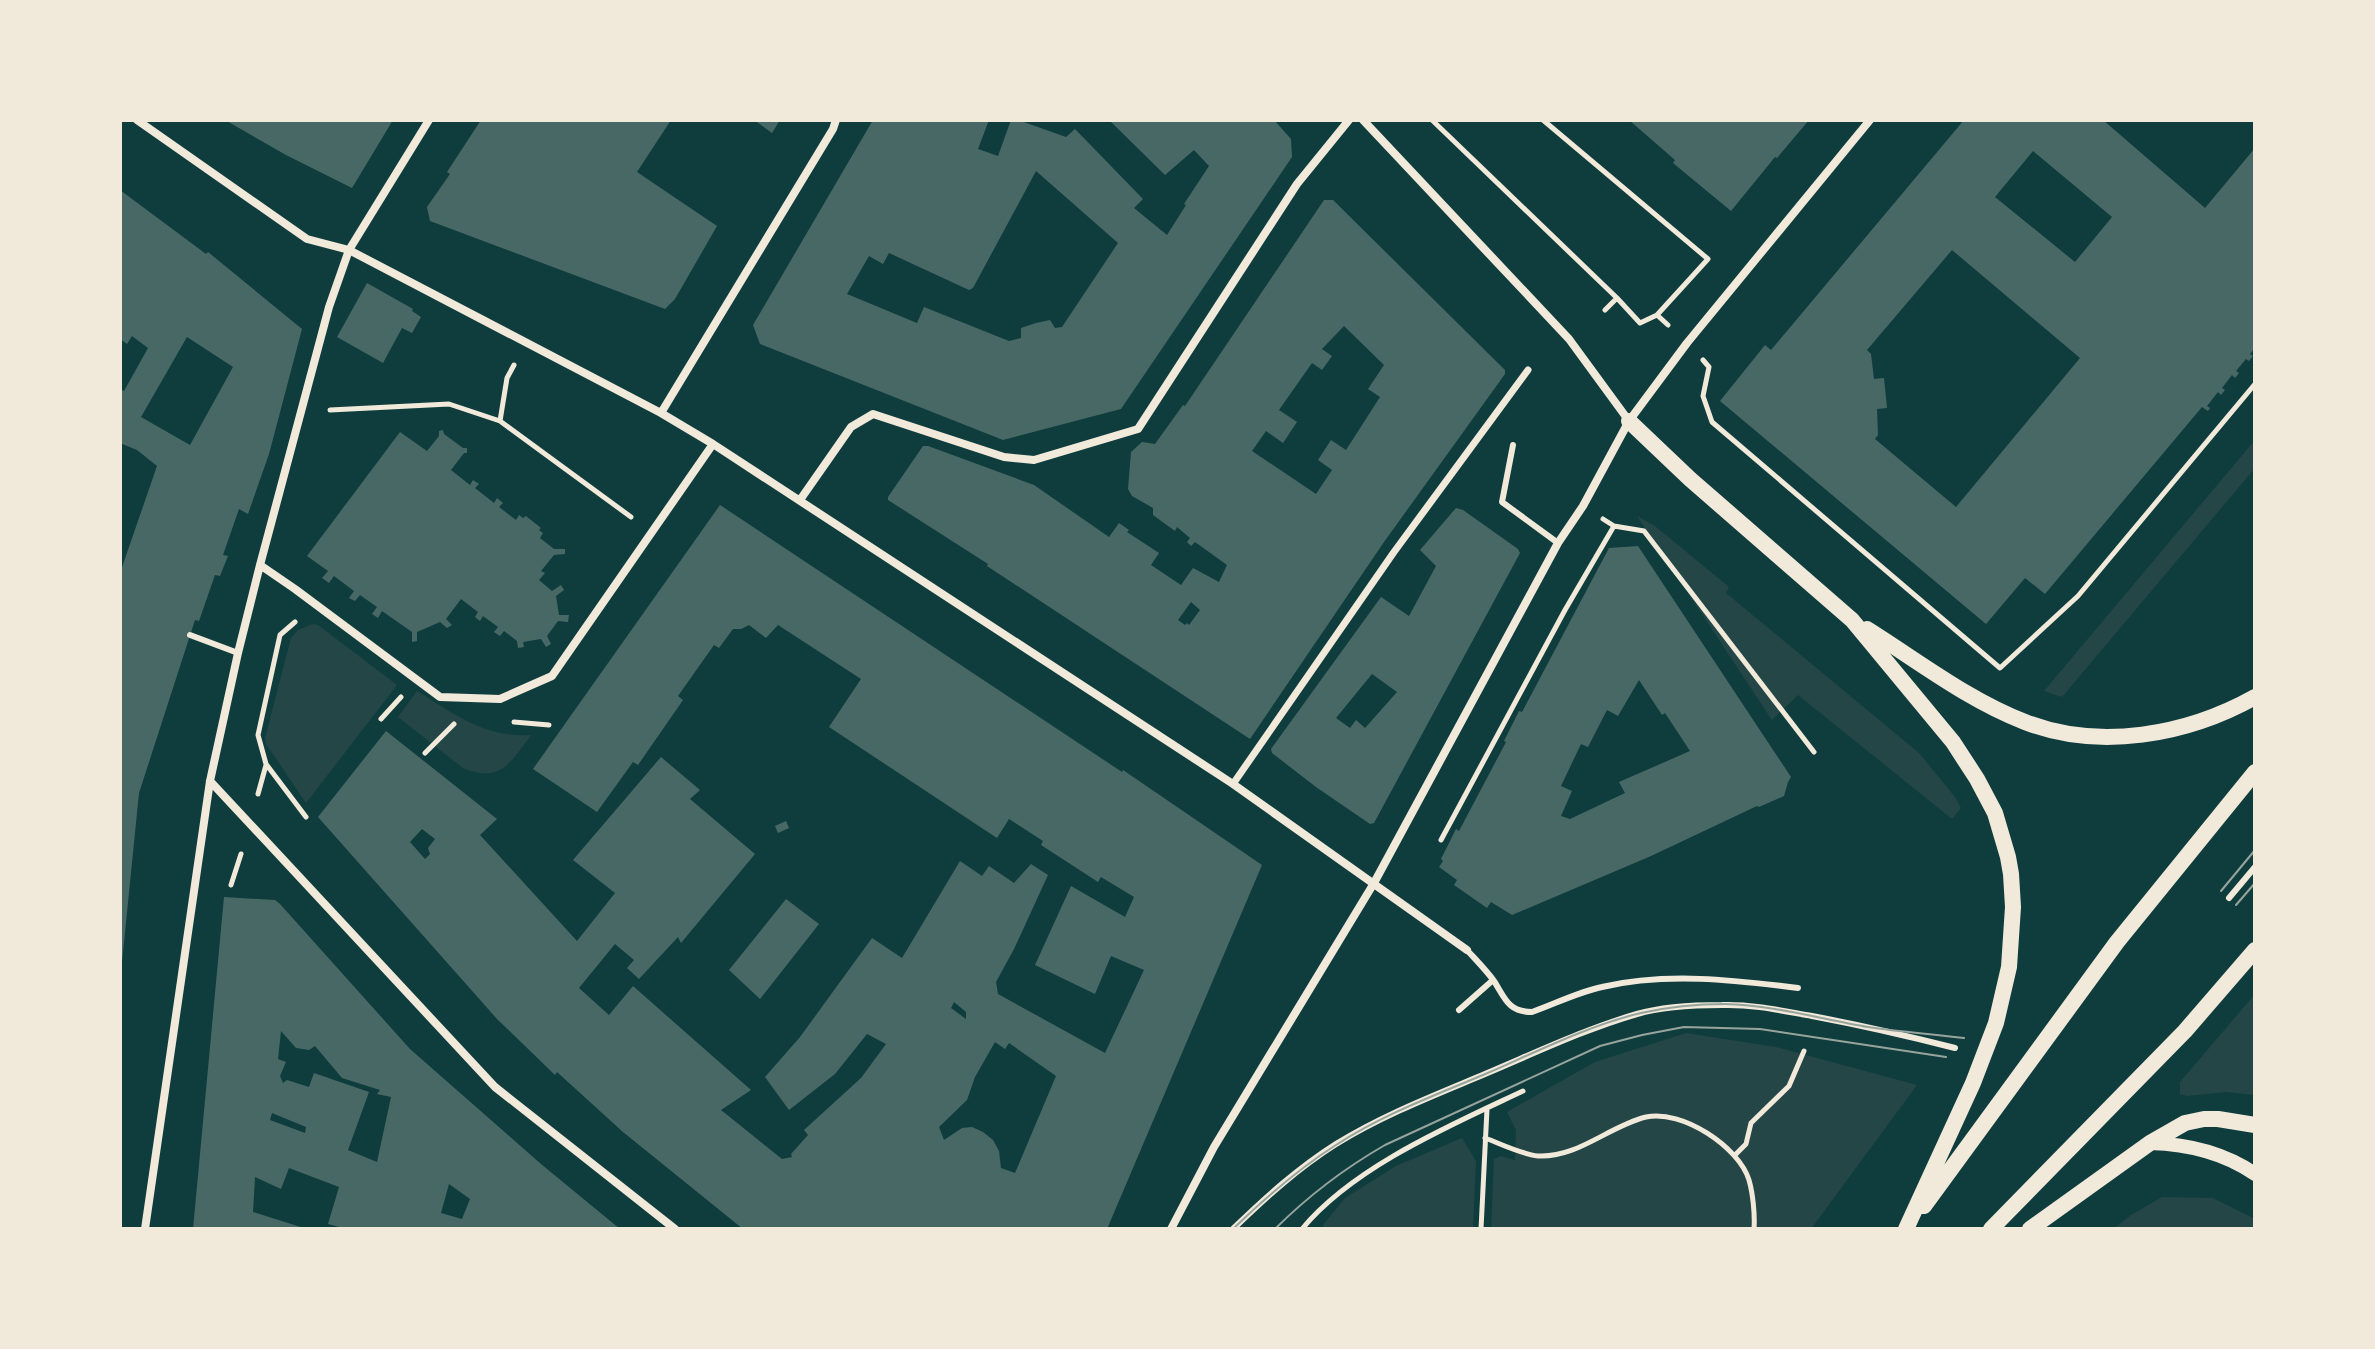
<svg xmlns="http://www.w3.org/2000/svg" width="2375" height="1349" viewBox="0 0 2375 1349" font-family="'IBM Plex Serif',serif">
  <rect width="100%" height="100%" fill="#0f3d3e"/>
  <!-- green -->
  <path fill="#244646" d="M 2255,440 L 2255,468 L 2062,697 L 2044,691 Z
    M 1637,516 L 1655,526 L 1729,587 L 1726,593 L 1919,753 L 1955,797 L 1961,808 L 1952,819 L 1798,695 L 1772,720 Z
    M 313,624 L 318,625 L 397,685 L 306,803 L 266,744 L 265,738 L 291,638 L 298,630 Z
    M 417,691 C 454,714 485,738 531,735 C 511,762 500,784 463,768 L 398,717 Z
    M 2255,994 L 2255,1095 L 2226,1092 L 2187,1096 L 2180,1094 L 2180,1082 L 2186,1075 Z
    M 1686,1033 L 1776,1047 L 1917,1085 L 1811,1229 L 1491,1229 L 1494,1159 L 1501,1156 L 1515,1160 L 1516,1130 L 1507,1112 L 1595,1062 Z
    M 1462,1138 L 1476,1161 L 1473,1229 L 1323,1229 L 1323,1225 L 1345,1198 L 1396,1166 Z
    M 2162,1197 L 2213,1198 L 2255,1219 L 2255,1229 L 2113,1229 L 2131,1215 Z"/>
  <!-- building -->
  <path fill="#486865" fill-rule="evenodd" d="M 225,120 L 393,120 L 352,188 L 286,155 Z
    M 481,120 L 671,120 L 637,172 L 717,226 L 675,299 L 665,309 L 430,221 L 427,207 L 450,174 L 447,172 Z
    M 754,120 L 780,120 L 772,133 Z
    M 873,120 L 989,120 L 978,149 L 998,156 L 1011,120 L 1018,120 L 1066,137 L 1075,129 L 1143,199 L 1134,208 L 1167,235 L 1186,205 L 1184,204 L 1209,166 L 1194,150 L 1165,175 L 1109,120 L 1274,120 L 1291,139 L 1292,157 L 1121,409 L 1003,440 L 760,344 L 753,325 ZM 1036,171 L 1118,243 L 1062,327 L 1055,328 L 1050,320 L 1036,323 L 1021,328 L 1021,338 L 1009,341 L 924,307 L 917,323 L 847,294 L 869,256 L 883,264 L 889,253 L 969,290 L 973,288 Z
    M 1629,120 L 1809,120 L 1777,158 L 1775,157 L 1731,211 L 1673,163 L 1675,160 Z
    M 1964,120 L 2103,120 L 2205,208 L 2255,148 L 2255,348 L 2250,354 L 2253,356 L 2249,361 L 2246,359 L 2236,371 L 2239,373 L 2235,378 L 2232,375 L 2222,388 L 2225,390 L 2221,395 L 2218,392 L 2207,406 L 2210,408 L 2208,411 L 2202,407 L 2045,594 L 2025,578 L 1986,624 L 1720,401 L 1765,345 L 1771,350 ZM 2033,151 L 2112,217 L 2075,262 L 1995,197 ZM 1952,250 L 2080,358 L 1956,507 L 1875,439 L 1878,435 L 1877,409 L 1887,408 L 1884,378 L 1874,379 L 1871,354 L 1867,350 Z
    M 120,190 L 206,254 L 208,252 L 302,329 L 269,454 L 248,514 L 239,509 L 223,555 L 228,556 L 220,576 L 215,575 L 199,621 L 195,620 L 139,793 L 122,962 L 120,962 L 120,573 L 157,466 L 137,450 L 120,443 L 120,389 L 124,391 L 148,348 L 132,336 L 127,344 L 120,339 ZM 187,337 L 233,367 L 190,445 L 141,417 Z
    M 1324,200 L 1333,200 L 1505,370 L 1505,374 L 1384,542 L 1250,739 L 987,566 L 988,564 L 888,500 L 888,497 L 923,446 L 928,446 L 1034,485 L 1109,537 L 1119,523 L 1129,530 L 1127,532 L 1159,553 L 1151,565 L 1181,585 L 1193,568 L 1219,582 L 1227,565 L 1195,542 L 1191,546 L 1187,542 L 1190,538 L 1177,527 L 1175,531 L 1153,515 L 1153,508 L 1132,496 L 1128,489 L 1131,452 L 1142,442 L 1155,444 L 1183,405 L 1185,406 ZM 1344,326 L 1384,365 L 1368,389 L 1380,397 L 1346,450 L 1331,440 L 1318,460 L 1332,470 L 1316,494 L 1252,451 L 1266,431 L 1283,443 L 1297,422 L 1279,410 L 1312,363 L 1322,370 L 1332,356 L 1322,349 ZM 1191,602 L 1200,610 L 1189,625 L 1187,623 L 1185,625 L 1178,620 Z
    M 367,283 L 413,309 L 412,311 L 421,317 L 412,333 L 402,328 L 383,363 L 337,337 Z
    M 443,430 L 444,434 L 463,448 L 467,448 L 467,453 L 464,453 L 451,470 L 470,485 L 473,480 L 479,484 L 475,488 L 494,503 L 497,498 L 503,503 L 499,507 L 516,520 L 519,515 L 523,518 L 526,516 L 541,528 L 539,530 L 543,533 L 540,538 L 554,549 L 565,549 L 565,554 L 554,555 L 541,571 L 545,573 L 539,580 L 552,591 L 561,585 L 564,590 L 556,596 L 559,615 L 569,615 L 568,622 L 558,621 L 547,636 L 551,644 L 546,647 L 541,639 L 523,642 L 524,647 L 518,648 L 517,641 L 504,631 L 500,636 L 494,632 L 498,627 L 483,616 L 480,621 L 475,617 L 478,612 L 461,599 L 446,619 L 452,625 L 447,628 L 440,622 L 417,632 L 417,641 L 412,642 L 412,632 L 382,611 L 378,618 L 372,614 L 377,607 L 360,595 L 355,601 L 349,598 L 354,591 L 334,576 L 329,583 L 322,578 L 328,571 L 307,556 L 400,432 L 427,451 L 439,436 L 439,431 Z
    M 720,505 L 1122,772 L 1123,770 L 1262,865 L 1107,1229 L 743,1229 L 623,1132 L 557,1072 L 555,1075 L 497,1019 L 318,817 L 386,731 L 497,819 L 480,835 L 577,941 L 615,893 L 573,860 L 661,757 L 700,790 L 690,799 L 755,854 L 681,943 L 678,937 L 639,979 L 627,968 L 634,960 L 615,944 L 579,988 L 609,1015 L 633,986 L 751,1090 L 721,1110 L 782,1159 L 792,1157 L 791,1154 L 808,1135 L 804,1130 L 861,1078 L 886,1044 L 867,1034 L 835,1074 L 789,1110 L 765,1077 L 800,1037 L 872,938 L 902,958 L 960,861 L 982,876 L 989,866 L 1014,883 L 1031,864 L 1048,875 L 1014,949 L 996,982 L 998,994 L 1105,1053 L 1144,970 L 1111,956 L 1095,994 L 1035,965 L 1071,886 L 1125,917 L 1134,897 L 1101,877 L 1098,882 L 1041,845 L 1043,841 L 1009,819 L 997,838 L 829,727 L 861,679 L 778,625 L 766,638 L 749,625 L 741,629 L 733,629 L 719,648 L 714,645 L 678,696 L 683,700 L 638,765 L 633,762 L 597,812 L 533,769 ZM 422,829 L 435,839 L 428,848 L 430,854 L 425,859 L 410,842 ZM 954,1002 L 966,1012 L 966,1019 L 951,1008 ZM 995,1042 L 1005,1049 L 1009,1043 L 1056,1076 L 1015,1173 L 1001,1168 L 999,1151 L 993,1140 L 983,1132 L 972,1127 L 962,1128 L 944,1140 L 939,1127 L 967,1100 L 975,1077 Z
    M 1456,508 L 1463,510 L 1518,549 L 1520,553 L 1374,823 L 1370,824 L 1316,787 L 1272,753 L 1271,749 L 1381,597 L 1409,616 L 1436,566 L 1420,550 ZM 1372,674 L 1397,692 L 1365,728 L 1356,720 L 1350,728 L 1336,718 Z
    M 1638,546 L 1791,777 L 1788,782 L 1784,796 L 1759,807 L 1757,806 L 1651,856 L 1512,915 L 1491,902 L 1487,908 L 1454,885 L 1457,880 L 1439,867 L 1443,861 L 1441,859 L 1456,829 L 1459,831 L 1506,742 L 1504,741 L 1519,711 L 1522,712 L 1609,548 ZM 1639,680 L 1662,715 L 1665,713 L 1690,751 L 1619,782 L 1625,793 L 1570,819 L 1561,816 L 1572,791 L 1561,786 L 1581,744 L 1588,747 L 1607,710 L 1618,716 Z
    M 786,821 L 789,828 L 778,833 L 775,826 Z
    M 224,897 L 275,900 L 280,904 L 410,1049 L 541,1164 L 620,1229 L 339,1229 L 339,1227 L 328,1224 L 339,1187 L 289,1168 L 281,1189 L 255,1177 L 253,1212 L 307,1229 L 193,1229 ZM 281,1031 L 296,1048 L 309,1050 L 315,1046 L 342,1078 L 380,1090 L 377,1094 L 391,1097 L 377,1162 L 348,1150 L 369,1092 L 314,1073 L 309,1087 L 287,1080 L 283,1083 L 280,1076 L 286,1062 L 278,1059 ZM 272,1113 L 306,1127 L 305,1133 L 270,1120 ZM 449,1184 L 470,1199 L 462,1219 L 441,1213 Z
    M 786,899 L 819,924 L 760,999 L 729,970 Z"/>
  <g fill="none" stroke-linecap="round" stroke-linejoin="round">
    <!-- path -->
    <path stroke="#f1e9da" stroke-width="5" d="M 1432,120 L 1617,298
      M 1543,120 L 1708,259 L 1657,315
      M 1605,310 L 1617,298 L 1640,323 L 1657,315 L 1668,325
      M 1703,360 L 1709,367 L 1703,396 L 1712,422 L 2000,668 L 2078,596 L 2255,384
      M 330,410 L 449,404 L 500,421 L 631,517
      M 500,421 L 507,378 L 514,365
      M 1603,519 L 1614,526 L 1644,531 L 1814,752
      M 295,622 L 280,635 L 258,735 L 266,764 L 306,817
      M 381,719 L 401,697
      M 514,722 L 549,725
      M 425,753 L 454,724
      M 258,794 L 266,765
      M 1441,840 L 1565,610 L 1614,526
      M 231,885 L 241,854
      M 1485,1138 C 1501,1144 1521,1154 1538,1156 C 1578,1158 1609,1126 1646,1117 C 1682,1109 1739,1147 1749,1180 C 1753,1194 1755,1215 1754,1229
      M 1735,1155 L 1746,1144 L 1751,1123 L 1789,1086 L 1804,1051
      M 1302,1229 C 1353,1167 1451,1125 1523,1091
      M 1481,1229 L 1487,1109"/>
    <!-- service -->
    <path stroke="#f1e9da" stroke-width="6" d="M 1513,445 L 1502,502 L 1558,543
      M 190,635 L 238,653
      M 2229,898 L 2255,867
      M 1467,950 C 1476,960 1486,970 1494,981 C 1505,998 1508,1012 1532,1012 C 1555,1004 1578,992 1602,987 C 1666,972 1734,980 1798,988
      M 1459,1010 L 1493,980
      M 1233,1229 C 1265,1198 1298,1168 1336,1144 C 1383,1115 1435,1095 1485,1074 C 1535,1053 1585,1029 1637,1014 C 1664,1006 1695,1005 1722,1005 C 1753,1004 1783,1011 1812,1016 C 1860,1025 1908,1036 1955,1048"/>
    <!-- pedestrian -->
    <path stroke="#f1e9da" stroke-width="7" d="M 1233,784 L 1394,552 L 1528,370"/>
    <!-- minor -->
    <path stroke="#f1e9da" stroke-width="8" d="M 137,120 L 307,239 L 349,250 L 661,413 L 713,444 L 1233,784 L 1467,950
      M 1363,120 L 1569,339 L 1629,421
      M 661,413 L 833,129 L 836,120
      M 800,500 L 851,427 L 873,414 L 1004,457 L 1034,460 L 1138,429 L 1297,184 L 1349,120
      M 260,565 L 295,589 L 440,697 L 500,699 L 552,676 L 713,444
      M 210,781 L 495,1087 L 675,1229
      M 145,1229 L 210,781 L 238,653 L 260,565 L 329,307 L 349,250 L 429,120
      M 1171,1229 L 1214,1147 L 1374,883 L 1558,543 L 1583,506 L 1629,421 L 1687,343 L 1870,120"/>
    <!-- tertiary -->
    <path stroke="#f1e9da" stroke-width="14" d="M 2150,1143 C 2187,1144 2223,1152 2255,1174"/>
    <!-- secondary -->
    <path stroke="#f1e9da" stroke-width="16" d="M 1629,421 L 1690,479 L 1852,620 L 1953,742 L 1977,779 L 1995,813 L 2008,857 L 2011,874 L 2013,907 L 2009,967 L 1996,1023 L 1973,1083 L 1906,1229
      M 1867,629 C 1918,661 1968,700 2025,722 C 2099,751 2187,735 2255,697
      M 1924,1206 L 2117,942 L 2255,772
      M 1991,1229 L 2185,1031 L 2255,950
      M 2030,1229 L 2150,1143 L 2185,1123 L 2204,1119 L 2218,1119 L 2255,1125"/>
    <!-- tram -->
    <path stroke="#97a49c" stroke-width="2" d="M 2221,891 L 2255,850
      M 2236,905 L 2255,883
      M 1233,1229 C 1265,1198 1298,1169 1336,1145 C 1382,1115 1433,1096 1483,1075 C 1532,1054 1589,1025 1641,1013 C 1668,1007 1697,1004 1725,1004 C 1773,1005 1821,1019 1868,1027 C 1900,1032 1933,1034 1964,1038
      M 1275,1229 C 1308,1196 1345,1168 1385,1145 L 1600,1046 L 1642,1035 L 1684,1027 L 1760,1029 L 1946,1057"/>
  </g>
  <!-- border -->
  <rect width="2375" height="1349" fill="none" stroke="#f1e9da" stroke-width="244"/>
</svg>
